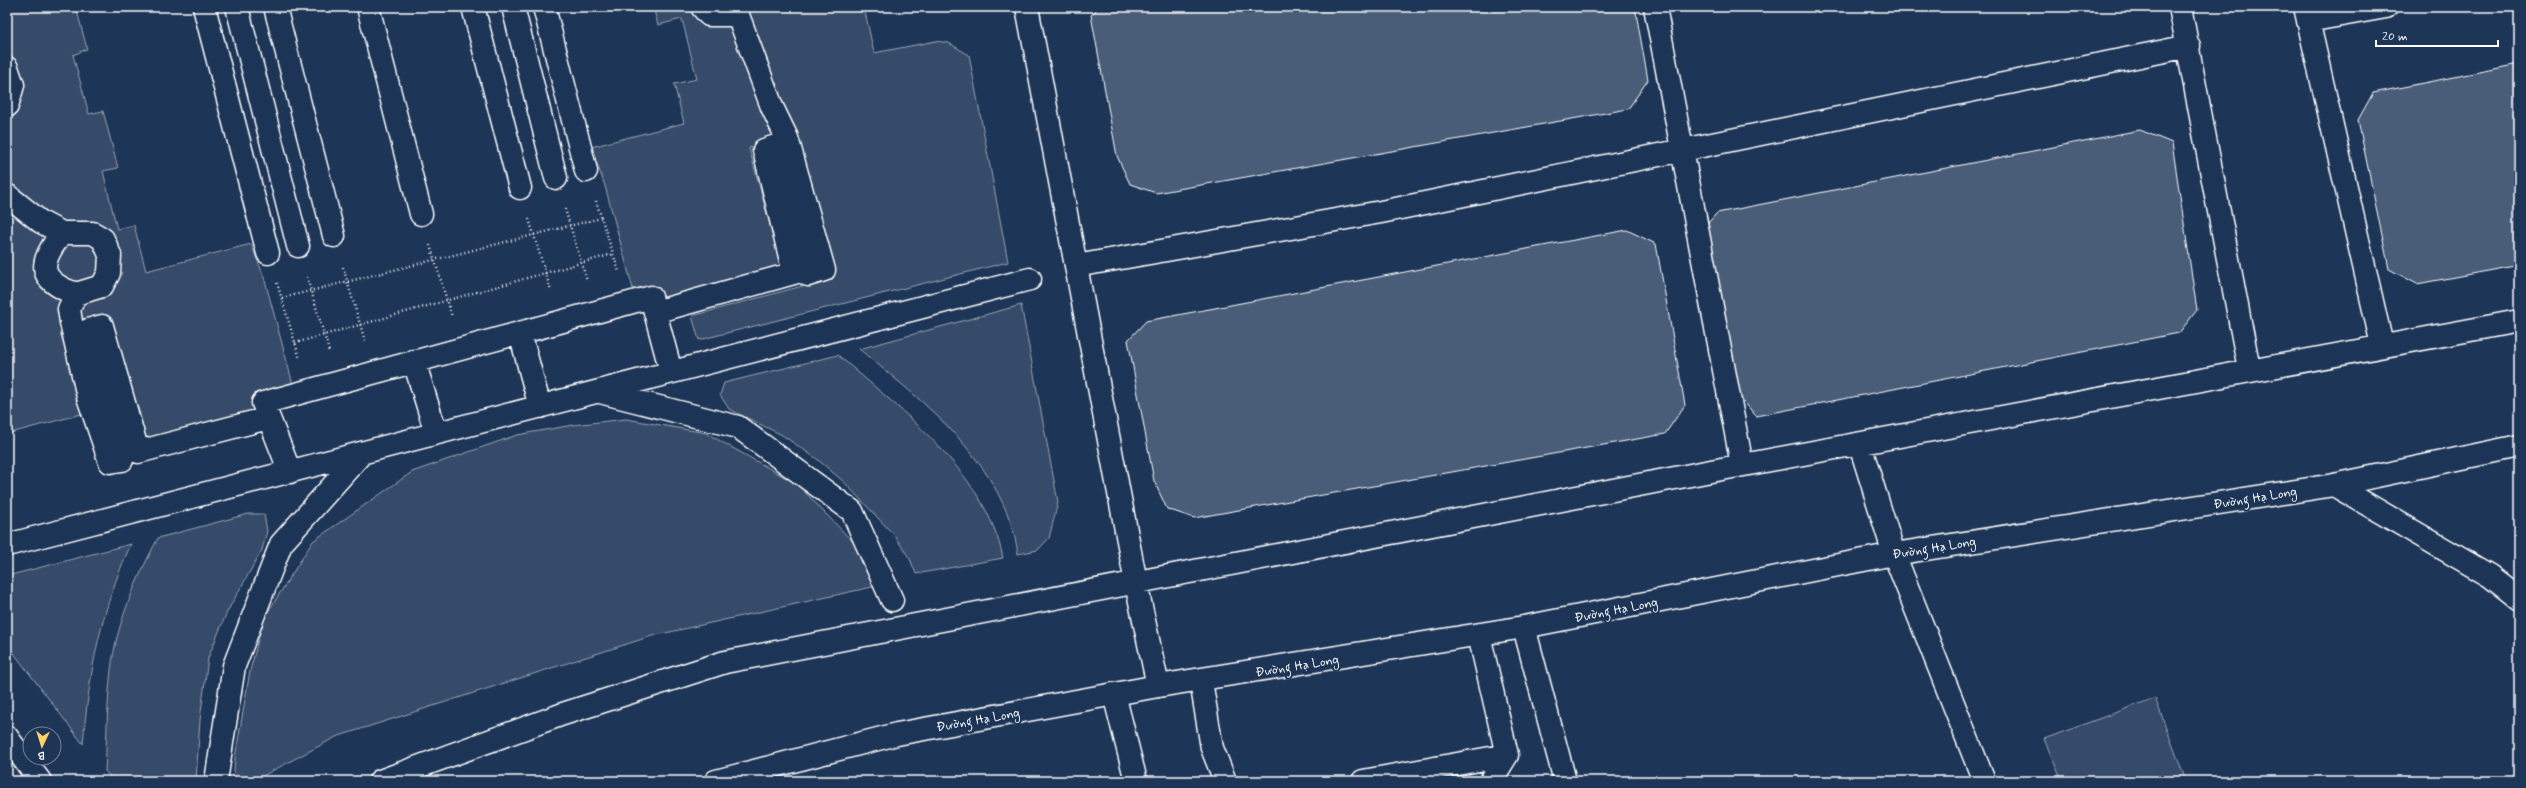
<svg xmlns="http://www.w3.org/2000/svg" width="2526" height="788" viewBox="0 0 2526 788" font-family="Mynerve,sans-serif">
  <rect width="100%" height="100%" fill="#1d3557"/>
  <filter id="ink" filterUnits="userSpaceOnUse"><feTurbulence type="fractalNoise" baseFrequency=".025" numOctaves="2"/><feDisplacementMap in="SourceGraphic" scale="8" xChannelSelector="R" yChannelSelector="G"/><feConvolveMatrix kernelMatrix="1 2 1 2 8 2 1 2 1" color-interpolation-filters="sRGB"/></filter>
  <g filter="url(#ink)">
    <!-- green -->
    <path fill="#364b69" stroke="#9aa5b4" d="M 7,7 L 76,7 L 87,49 L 73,55 L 89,114 L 103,111 L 118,168 L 103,171 L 117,229 L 134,225 L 146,271 L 251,244 L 264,277 L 298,403 L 140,444 L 73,328 L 60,332 L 85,413 L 7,434 Z
      M 653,7 L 864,7 L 874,53 L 936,41 L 949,43 L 969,55 L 1008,262 L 699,340 L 692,316 L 828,279 L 768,142 L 749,148 L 783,273 L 639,311 L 605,186 L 591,147 L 684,123 L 674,84 L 697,79 L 682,19 L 658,25 Z
      M 1021,305 L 1058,502 L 1049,538 L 1038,550 L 1018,554 C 1005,464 925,403 859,349 Z
      M 838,355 C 899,409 986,472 1003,558 L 916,574 L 910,559 L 894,535 L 844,482 L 817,459 L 782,435 L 729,409 L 720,395 L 724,383 Z
      M 626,419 L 706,433 L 797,484 L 853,542 L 881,585 L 652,636 L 336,737 L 253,781 L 233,781 L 235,758 L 250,671 L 264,618 L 313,541 L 412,472 L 517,435 L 573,425 Z
      M 248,514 L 264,514 L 267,531 L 262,550 L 227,612 L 208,658 L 200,720 L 196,781 L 114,781 L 105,771 C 107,737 107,703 111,670 C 116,624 137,578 158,538 Z
      M 131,544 C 101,610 89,672 83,744 L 7,644 L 7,576 Z
      M 2155,698 L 2186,781 L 2062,781 L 2044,739 Z"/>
    <!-- building -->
    <path fill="#4a5d79" stroke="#fff" d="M 1099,7 L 1635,7 L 1648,80 L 1628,109 L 1156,193 L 1130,184 L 1117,156 L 1091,15 Z
      M 2519,64 L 2519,265 L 2417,284 L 2389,269 L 2358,120 L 2373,93 Z
      M 2140,130 L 2172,143 L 2197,310 L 2179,333 L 1756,416 L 1738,395 L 1700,232 L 1717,213 Z
      M 1627,230 L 1656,244 L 1685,405 L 1665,434 L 1194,518 L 1167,509 L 1154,481 L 1128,340 L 1146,321 Z"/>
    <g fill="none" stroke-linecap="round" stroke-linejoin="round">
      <defs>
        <path id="minor" d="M 204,7 L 268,253
          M 237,7 L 298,246
          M 275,7 L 334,236
          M 368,7 L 421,214
          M 473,7 L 520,188
          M 513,7 L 556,178
          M 544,7 L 586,171
          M 1027,7 L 1136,583 L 1158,686
          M 1655,7 L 1742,465
          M 2180,7 L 2249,369
          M 2305,7 L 2382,345
          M 2308,21 L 2386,7
          M 7,68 L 13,85 L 7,106
          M 7,195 L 41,222 L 62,233 L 93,233 L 103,239 L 110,255 L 109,273 L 102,286 L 76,294 L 69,309 L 71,322 L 88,397 L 110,462 L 122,460 L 88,330 L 102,326 L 138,452 L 268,418
          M 62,233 C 38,264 37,280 76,294
          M 1076,266 L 1381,212 L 2189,46
          M 655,312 L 794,273 L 764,150 L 776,146 L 808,275 L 824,270 L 787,138 L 772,107 L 738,15 L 709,15 L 702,7
          M 520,333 L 540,407
          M 414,361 L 436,433
          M 600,392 L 738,427 L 852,511 L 892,600
          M 1860,445 L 1894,554 L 1984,781
          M 290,472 L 263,403 L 651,297 L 671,372
          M 2334,485 L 2490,576 L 2519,599
          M 7,545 L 1030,279
          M 1524,627 L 1565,781
          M 1201,681 L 1212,748 L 1225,781
          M 1114,694 L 1136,781
          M 7,737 L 40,781
          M 216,781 L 234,666 L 281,544 L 362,453
          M 380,781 L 563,714 L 725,662 L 1711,471 C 1980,420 2249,369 2519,321
          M 1363,781 L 1507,755 L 1479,635
          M 1491,781 L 1507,755"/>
        <path id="major" d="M 716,781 L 897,734 L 1158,686 L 1524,627 L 1894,554 L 2334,485 L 2519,446"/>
      </defs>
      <!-- minor casing -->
      <use href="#minor" stroke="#fff" stroke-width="25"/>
      <!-- major casing -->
      <use href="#major" stroke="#fff" stroke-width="25"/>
      <!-- path -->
      <path stroke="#fff" stroke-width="2.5" stroke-dasharray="1 3" stroke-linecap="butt" d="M 596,201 L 619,272
        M 565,209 L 587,281
        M 529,219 L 551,291
        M 430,245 L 452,317
        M 343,267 L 365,341
        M 307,277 L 329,351
        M 277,283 L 300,359
        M 282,298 L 601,218
        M 295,343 L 613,254"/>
      <!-- minor -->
      <use href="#minor" stroke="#1d3557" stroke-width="22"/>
      <!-- major -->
      <use href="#major" stroke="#1d3557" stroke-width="22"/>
    </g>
  </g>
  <g text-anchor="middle" stroke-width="4" stroke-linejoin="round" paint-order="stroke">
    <!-- street labels -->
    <g font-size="13" fill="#fff" stroke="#1d3557">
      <text transform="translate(2255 497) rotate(-9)" y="5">Đường Hạ Long</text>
      <text transform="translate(1934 547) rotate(-9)" y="5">Đường Hạ Long</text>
      <text transform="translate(1616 609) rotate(-11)" y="5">Đường Hạ Long</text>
      <text transform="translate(1297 665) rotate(-9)" y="5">Đường Hạ Long</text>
      <text transform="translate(978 719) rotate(-10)" y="5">Đường Hạ Long</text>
    </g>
  </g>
  <!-- margin -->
  <rect width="2526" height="788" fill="none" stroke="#1d3557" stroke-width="24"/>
  <rect x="12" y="12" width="2502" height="764" fill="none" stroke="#fff" stroke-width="1.5" filter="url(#ink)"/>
  <!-- north arrow -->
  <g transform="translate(42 746) rotate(184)"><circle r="19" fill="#1d3557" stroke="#77869a"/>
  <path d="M0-3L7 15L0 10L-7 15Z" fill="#ffd166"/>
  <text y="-6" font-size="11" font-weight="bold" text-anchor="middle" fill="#ffffff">B</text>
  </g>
  <!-- scale -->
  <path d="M2376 40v6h122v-6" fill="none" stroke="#ffffff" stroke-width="2"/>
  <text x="2382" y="40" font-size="12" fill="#ffffff" stroke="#1d3557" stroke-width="3" paint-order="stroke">20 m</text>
</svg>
